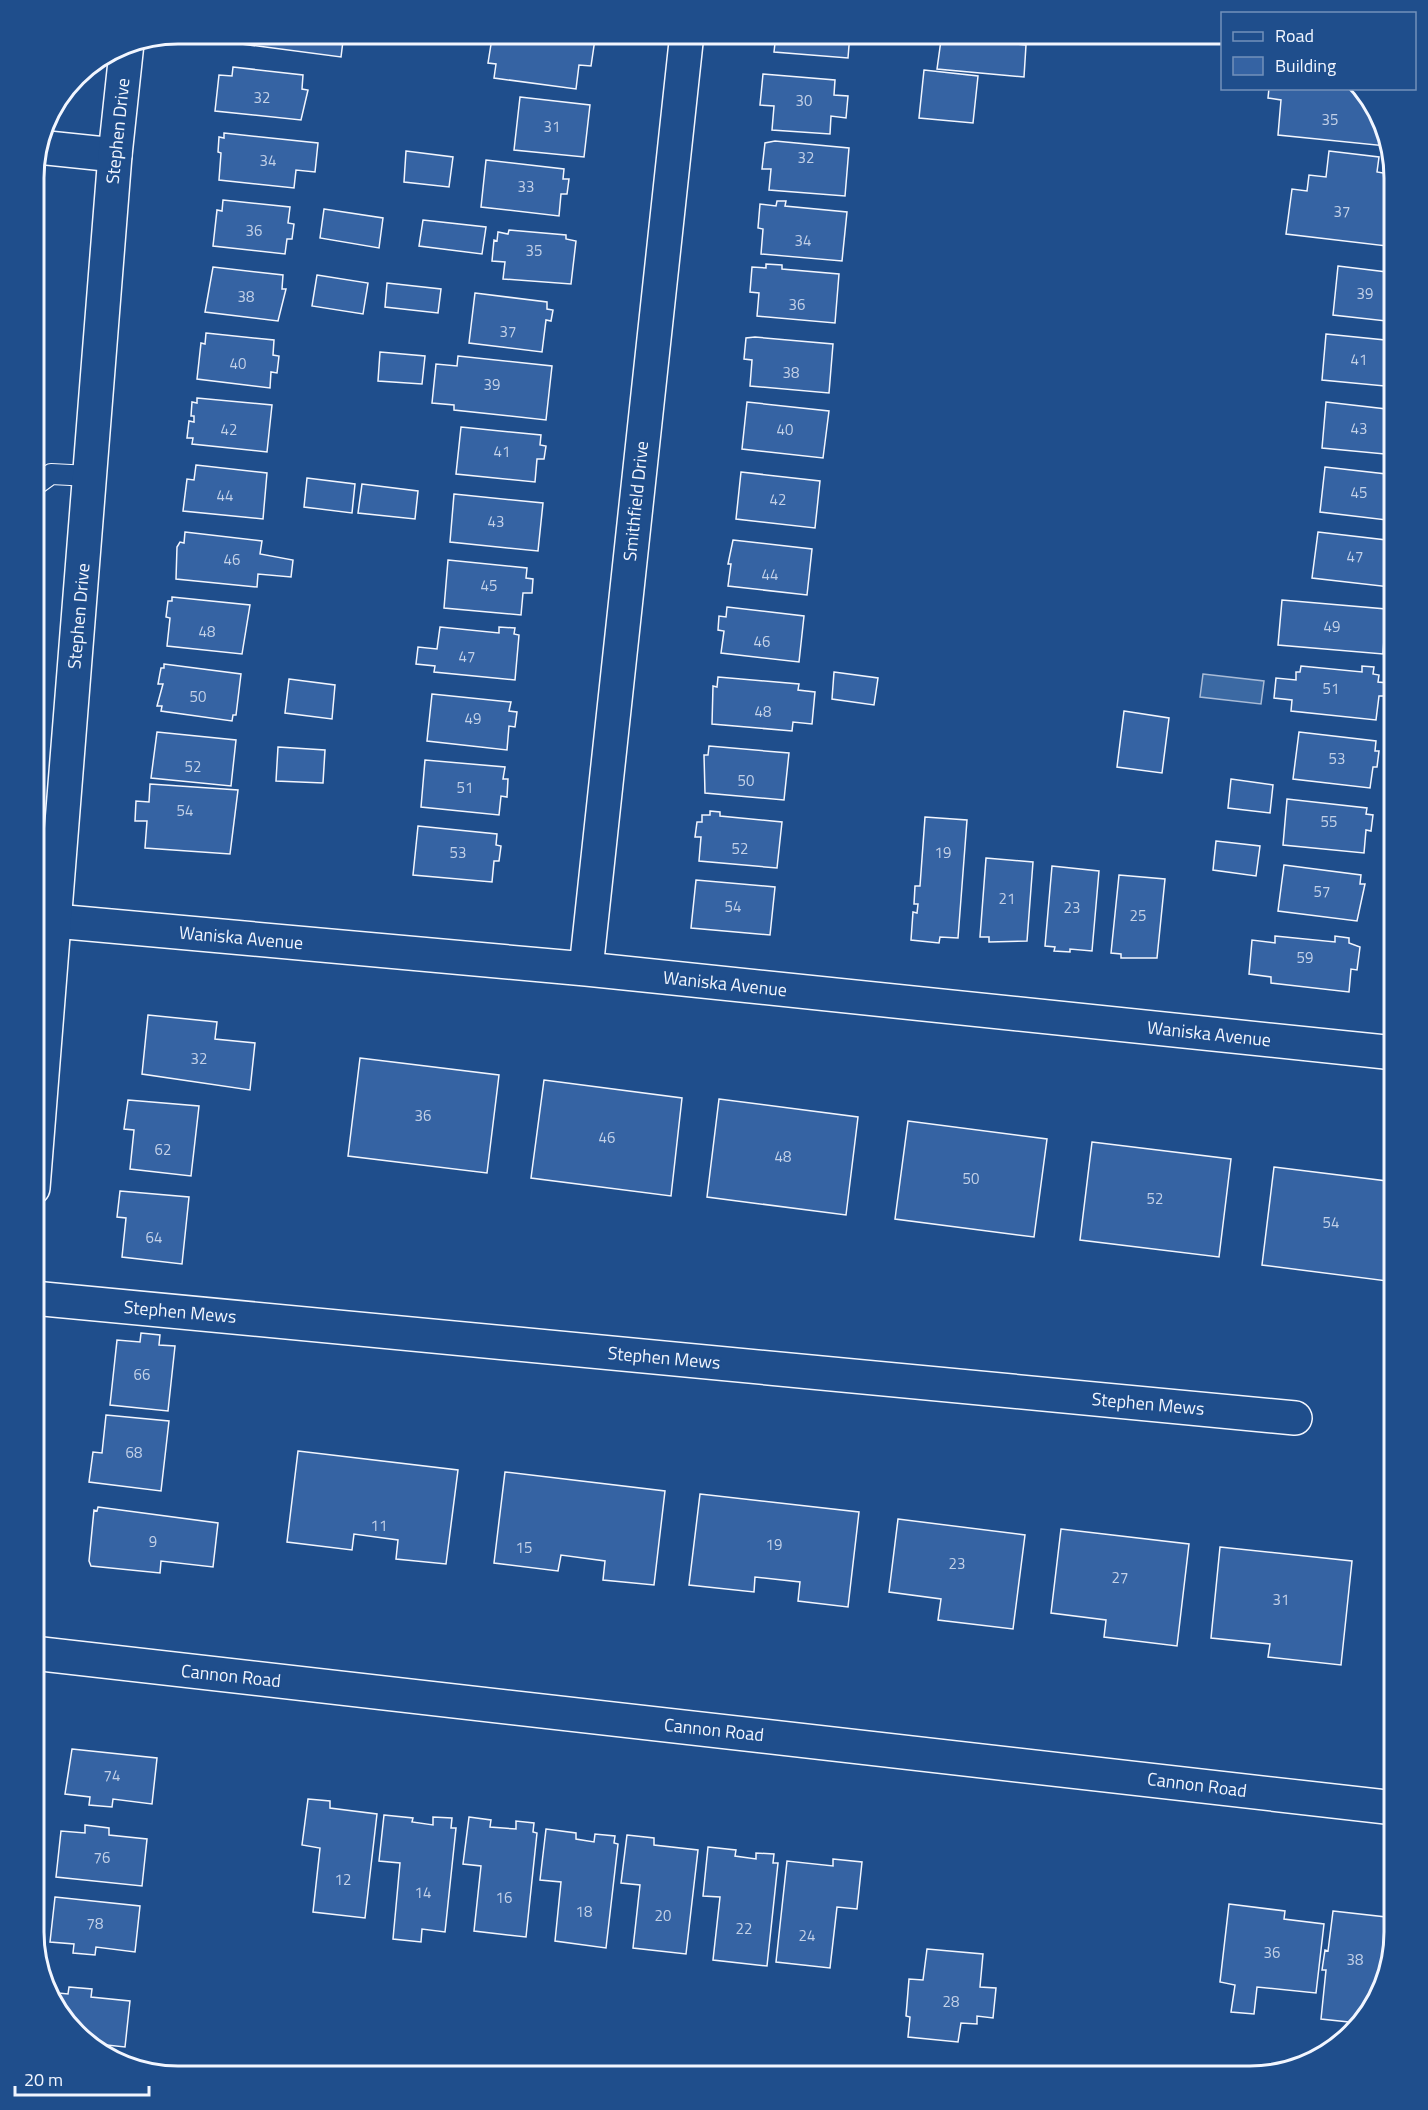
<svg xmlns="http://www.w3.org/2000/svg" width="1428" height="2110" viewBox="0 0 1428 2110" font-family="'Titillium Web',sans-serif">
  <rect width="100%" height="100%" fill="#1f4e8c"/>
  <!-- water -->
  <path fill="#3b69a3" stroke="#a8bbd7" stroke-width="1.5" d="M 1203,674 L 1264,681 L 1261,704 L 1200,697 Z"/>
  <!-- building -->
  <path fill="#3563a3" stroke="#f2f6ff" stroke-width="1.5" d="M 235,33 L 344,33 L 341,57 L 234,43 Z
    M 499,33 L 550,33 L 595,39 L 591,66 L 579,65 L 576,89 L 494,78 L 496,64 L 488,63 L 492,38 L 499,39 Z
    M 783,33 L 850,33 L 848,58 L 774,52 L 775,43 L 782,44 Z
    M 942,33 L 990,33 L 989,41 L 1026,45 L 1024,77 L 937,69 Z
    M 233,67 L 303,75 L 302,89 L 308,90 L 301,120 L 215,111 L 219,75 L 232,76 Z
    M 924,70 L 978,76 L 973,123 L 919,118 Z
    M 763,74 L 835,80 L 834,95 L 848,96 L 846,118 L 831,116 L 830,134 L 772,130 L 774,106 L 760,105 Z
    M 1269,88 L 1360,88 L 1376,106 L 1386,146 L 1278,135 L 1281,100 L 1268,98 Z
    M 520,97 L 590,105 L 584,157 L 514,150 Z
    M 224,133 L 318,143 L 315,172 L 296,170 L 294,188 L 219,180 L 221,153 L 218,152 L 219,137 L 224,138 Z
    M 775,141 L 849,148 L 845,196 L 769,190 L 771,169 L 762,169 L 765,143 Z
    M 406,151 L 453,157 L 449,187 L 404,182 Z
    M 1329,151 L 1379,157 L 1377,172 L 1394,175 L 1395,247 L 1286,234 L 1292,189 L 1307,191 L 1309,175 L 1326,177 Z
    M 486,160 L 564,169 L 563,179 L 569,179 L 567,194 L 561,194 L 559,216 L 481,207 Z
    M 223,200 L 290,207 L 288,223 L 294,224 L 292,239 L 287,239 L 285,254 L 213,246 L 217,210 L 222,211 Z
    M 777,201 L 786,201 L 785,206 L 847,212 L 842,261 L 761,254 L 763,229 L 758,228 L 760,204 L 776,206 Z
    M 324,209 L 383,218 L 379,248 L 320,238 Z
    M 423,220 L 486,227 L 482,254 L 419,246 Z
    M 509,230 L 566,235 L 566,239 L 576,241 L 571,284 L 503,279 L 505,262 L 492,261 L 494,240 L 497,241 L 498,232 L 508,234 Z
    M 766,264 L 782,265 L 782,269 L 839,274 L 835,323 L 757,316 L 759,293 L 750,292 L 752,267 L 766,268 Z
    M 1338,266 L 1395,273 L 1395,322 L 1333,315 Z
    M 213,267 L 283,275 L 282,289 L 286,289 L 278,321 L 205,312 Z
    M 317,275 L 368,283 L 363,314 L 312,306 Z
    M 387,283 L 441,289 L 438,313 L 385,307 Z
    M 475,293 L 547,302 L 547,309 L 553,310 L 551,321 L 546,320 L 542,352 L 469,343 Z
    M 206,333 L 274,340 L 273,355 L 279,356 L 277,373 L 271,372 L 270,388 L 197,379 L 201,343 L 205,344 Z
    M 1326,334 L 1395,341 L 1395,387 L 1322,380 Z
    M 755,337 L 833,344 L 829,393 L 750,386 L 752,360 L 744,359 L 746,338 Z
    M 380,352 L 425,356 L 422,384 L 378,381 Z
    M 458,356 L 552,366 L 546,420 L 454,410 L 454,405 L 432,403 L 436,364 L 457,366 Z
    M 197,398 L 272,405 L 267,452 L 192,444 L 193,438 L 187,438 L 189,421 L 194,422 L 194,416 L 191,416 L 192,402 L 197,403 Z
    M 747,402 L 829,411 L 823,458 L 742,449 Z
    M 1326,402 L 1395,410 L 1395,455 L 1322,448 Z
    M 461,427 L 541,435 L 540,445 L 546,446 L 544,459 L 537,459 L 535,482 L 456,474 Z
    M 196,465 L 267,473 L 263,519 L 183,511 L 187,479 L 194,480 Z
    M 1325,467 L 1395,475 L 1395,521 L 1320,512 Z
    M 741,472 L 820,481 L 815,528 L 736,519 Z
    M 307,478 L 355,484 L 352,513 L 304,507 Z
    M 362,484 L 418,491 L 415,519 L 358,513 Z
    M 454,494 L 543,503 L 538,551 L 450,542 Z
    M 185,532 L 262,541 L 260,554 L 293,560 L 291,577 L 258,574 L 257,587 L 176,579 L 177,547 L 180,542 L 184,543 Z
    M 1318,532 L 1395,541 L 1395,564 L 1390,587 L 1312,578 Z
    M 733,540 L 812,549 L 807,595 L 728,586 L 731,564 L 728,564 Z
    M 448,560 L 527,568 L 526,578 L 533,579 L 532,593 L 523,593 L 521,615 L 444,608 Z
    M 172,597 L 250,605 L 242,654 L 167,646 L 170,618 L 166,617 L 168,601 L 172,601 Z
    M 1282,600 L 1386,609 L 1383,654 L 1278,645 Z
    M 727,607 L 804,616 L 799,662 L 721,653 L 724,631 L 718,630 L 719,616 L 726,617 Z
    M 440,627 L 499,633 L 499,627 L 515,628 L 514,634 L 519,635 L 515,680 L 434,672 L 435,666 L 416,664 L 418,647 L 437,649 Z
    M 164,664 L 241,674 L 236,715 L 233,715 L 232,721 L 161,711 L 162,706 L 157,706 L 163,684 L 158,684 L 161,668 L 164,668 Z
    M 1301,666 L 1362,672 L 1362,666 L 1374,667 L 1373,674 L 1379,675 L 1378,682 L 1388,683 L 1386,696 L 1379,696 L 1376,720 L 1291,711 L 1292,700 L 1274,698 L 1276,678 L 1296,680 L 1296,672 L 1300,672 Z
    M 834,672 L 878,678 L 874,705 L 832,699 Z
    M 718,677 L 799,684 L 798,690 L 815,692 L 812,724 L 793,722 L 792,731 L 712,724 L 713,686 L 717,687 Z
    M 289,679 L 335,685 L 332,719 L 285,713 Z
    M 432,694 L 511,702 L 509,711 L 517,712 L 515,727 L 509,726 L 507,750 L 427,741 Z
    M 1124,711 L 1169,718 L 1162,773 L 1117,767 Z
    M 157,732 L 236,740 L 231,786 L 151,778 Z
    M 1299,732 L 1376,741 L 1375,751 L 1379,751 L 1377,767 L 1373,767 L 1370,788 L 1293,779 Z
    M 709,746 L 789,753 L 784,800 L 705,793 L 704,755 L 708,755 Z
    M 278,747 L 325,750 L 323,783 L 276,781 Z
    M 425,760 L 505,767 L 503,779 L 508,779 L 507,797 L 501,796 L 499,815 L 421,807 Z
    M 1231,779 L 1273,785 L 1270,813 L 1228,808 Z
    M 150,784 L 238,790 L 230,854 L 145,848 L 147,821 L 135,821 L 136,801 L 149,802 Z
    M 1287,799 L 1367,808 L 1366,814 L 1373,815 L 1371,831 L 1366,830 L 1364,853 L 1283,845 Z
    M 710,811 L 720,812 L 720,816 L 782,822 L 777,868 L 699,861 L 701,837 L 695,837 L 697,822 L 702,822 L 702,815 L 710,815 Z
    M 925,817 L 967,820 L 958,938 L 940,937 L 939,943 L 911,940 L 913,912 L 917,913 L 918,904 L 914,904 L 915,886 L 920,886 Z
    M 418,826 L 497,834 L 496,845 L 501,846 L 499,861 L 494,861 L 492,882 L 413,875 Z
    M 1216,841 L 1260,846 L 1256,876 L 1213,870 Z
    M 986,858 L 1033,862 L 1027,941 L 989,942 L 989,937 L 980,937 Z
    M 1284,865 L 1361,875 L 1360,884 L 1365,884 L 1357,921 L 1278,911 Z
    M 1052,866 L 1099,871 L 1092,951 L 1070,949 L 1070,952 L 1054,951 L 1055,947 L 1045,946 Z
    M 1119,875 L 1165,879 L 1157,958 L 1121,958 L 1121,954 L 1111,953 Z
    M 696,880 L 775,887 L 770,935 L 691,928 Z
    M 1275,936 L 1335,942 L 1335,936 L 1349,938 L 1349,943 L 1360,947 L 1357,970 L 1351,969 L 1349,992 L 1271,983 L 1271,977 L 1249,974 L 1252,940 L 1275,943 Z
    M 148,1015 L 217,1022 L 215,1039 L 255,1043 L 250,1090 L 142,1074 Z
    M 360,1058 L 499,1075 L 487,1173 L 348,1156 Z
    M 544,1080 L 682,1098 L 671,1196 L 531,1178 Z
    M 719,1099 L 858,1117 L 846,1215 L 707,1197 Z
    M 128,1100 L 199,1106 L 191,1176 L 130,1169 L 134,1130 L 124,1129 Z
    M 908,1121 L 1047,1139 L 1034,1237 L 895,1219 Z
    M 1092,1142 L 1231,1159 L 1219,1257 L 1080,1240 Z
    M 1274,1167 L 1395,1182 L 1395,1282 L 1262,1265 Z
    M 120,1191 L 189,1197 L 182,1264 L 122,1257 L 126,1218 L 117,1217 Z
    M 141,1333 L 160,1335 L 159,1345 L 175,1346 L 168,1411 L 110,1405 L 117,1340 L 140,1342 Z
    M 106,1415 L 169,1421 L 161,1491 L 89,1482 L 93,1452 L 102,1453 Z
    M 298,1451 L 458,1470 L 446,1564 L 396,1559 L 398,1540 L 354,1534 L 352,1550 L 287,1542 Z
    M 505,1472 L 665,1491 L 654,1585 L 603,1580 L 605,1561 L 561,1555 L 558,1571 L 494,1563 Z
    M 700,1494 L 859,1512 L 848,1607 L 798,1601 L 800,1582 L 755,1577 L 754,1592 L 689,1585 Z
    M 98,1507 L 218,1523 L 213,1567 L 161,1561 L 160,1573 L 91,1566 L 89,1561 L 94,1510 L 97,1511 Z
    M 898,1519 L 1025,1535 L 1013,1629 L 938,1620 L 941,1599 L 889,1592 Z
    M 1061,1529 L 1189,1544 L 1177,1646 L 1104,1637 L 1106,1620 L 1051,1613 Z
    M 1220,1547 L 1352,1561 L 1341,1665 L 1268,1657 L 1270,1644 L 1211,1638 Z
    M 72,1749 L 157,1758 L 152,1804 L 113,1799 L 112,1807 L 89,1805 L 90,1797 L 65,1794 Z
    M 308,1799 L 330,1801 L 330,1808 L 377,1814 L 365,1918 L 313,1912 L 320,1848 L 302,1845 Z
    M 384,1815 L 413,1818 L 412,1822 L 433,1825 L 433,1817 L 452,1818 L 451,1828 L 456,1828 L 445,1932 L 422,1929 L 421,1942 L 393,1939 L 400,1863 L 379,1861 Z
    M 469,1817 L 491,1820 L 490,1827 L 516,1829 L 516,1821 L 534,1823 L 533,1832 L 537,1833 L 526,1937 L 474,1931 L 481,1866 L 463,1864 Z
    M 85,1825 L 109,1828 L 109,1835 L 147,1839 L 142,1886 L 56,1877 L 61,1831 L 85,1833 Z
    M 546,1829 L 576,1833 L 576,1839 L 594,1842 L 595,1834 L 615,1836 L 614,1843 L 618,1844 L 606,1948 L 555,1941 L 561,1882 L 540,1880 Z
    M 627,1835 L 654,1838 L 654,1845 L 698,1850 L 686,1954 L 633,1948 L 640,1885 L 621,1883 Z
    M 708,1847 L 736,1850 L 735,1856 L 756,1859 L 756,1853 L 774,1854 L 773,1863 L 778,1863 L 767,1966 L 713,1960 L 720,1897 L 703,1896 Z
    M 833,1859 L 862,1862 L 857,1909 L 837,1907 L 830,1968 L 776,1962 L 787,1861 L 833,1866 Z
    M 55,1897 L 140,1906 L 135,1952 L 96,1947 L 95,1955 L 73,1953 L 74,1944 L 50,1942 Z
    M 1229,1904 L 1285,1911 L 1284,1919 L 1324,1924 L 1316,1993 L 1257,1987 L 1254,2014 L 1231,2012 L 1235,1985 L 1220,1982 Z
    M 1333,1911 L 1386,1917 L 1385,1923 L 1395,1924 L 1375,2005 L 1358,2023 L 1321,2019 L 1326,1970 L 1322,1970 L 1325,1950 L 1328,1951 Z
    M 927,1949 L 983,1954 L 980,1987 L 996,1988 L 993,2018 L 977,2016 L 977,2024 L 961,2023 L 958,2042 L 908,2037 L 910,2017 L 906,2016 L 909,1979 L 923,1980 Z
    M 69,1987 L 92,1989 L 91,1997 L 130,2001 L 125,2047 L 88,2043 L 52,2004 L 49,1992 L 68,1994 Z"/>
  <g fill="none" stroke-linecap="round" stroke-linejoin="round">
    <defs>
      <path id="service" d="M 33,487 L 51,474 L 90,476"/>
      <path id="minor" d="M 38,147 L 115,155
        M 55,921 L 586,969 L 1395,1053
        M 586,969 L 687,33
        M 33,1298 L 1295,1418
        M 33,1653 L 1395,1808"/>
      <path id="tertiary" d="M 33,1188 L 115,155 L 127,43"/>
    </defs>
    <!-- service casing -->
    <use href="#service" stroke="#f2f6ff" stroke-width="22"/>
    <!-- minor casing -->
    <use href="#minor" stroke="#f2f6ff" stroke-width="36"/>
    <!-- tertiary casing -->
    <use href="#tertiary" stroke="#f2f6ff" stroke-width="36"/>
    <!-- service -->
    <use href="#service" stroke="#1f4e8c" stroke-width="20"/>
    <!-- minor -->
    <use href="#minor" stroke="#1f4e8c" stroke-width="33"/>
    <!-- tertiary -->
    <use href="#tertiary" stroke="#1f4e8c" stroke-width="33"/>
    <!-- wall -->
    <path stroke="#f2f6ff" stroke-width="3" d="M 33,598 L 35,578"/>
  </g>
  <g text-anchor="middle" stroke-width="4.5" stroke-linejoin="round" paint-order="stroke">
    <!-- number labels -->
    <g font-size="15" fill="#c3d1e8">
      <text x="262" y="103">32</text>
      <text x="804" y="106">30</text>
      <text x="1330" y="125">35</text>
      <text x="552" y="132">31</text>
      <text x="806" y="163">32</text>
      <text x="268" y="166">34</text>
      <text x="526" y="192">33</text>
      <text x="1342" y="217">37</text>
      <text x="254" y="236">36</text>
      <text x="803" y="246">34</text>
      <text x="534" y="256">35</text>
      <text x="1365" y="299">39</text>
      <text x="246" y="302">38</text>
      <text x="797" y="310">36</text>
      <text x="508" y="337">37</text>
      <text x="1359" y="365">41</text>
      <text x="238" y="369">40</text>
      <text x="791" y="378">38</text>
      <text x="492" y="390">39</text>
      <text x="1359" y="434">43</text>
      <text x="229" y="435">42</text>
      <text x="785" y="435">40</text>
      <text x="502" y="457">41</text>
      <text x="1359" y="498">45</text>
      <text x="225" y="501">44</text>
      <text x="778" y="505">42</text>
      <text x="496" y="527">43</text>
      <text x="1355" y="562">47</text>
      <text x="232" y="565">46</text>
      <text x="770" y="580">44</text>
      <text x="489" y="591">45</text>
      <text x="1332" y="632">49</text>
      <text x="207" y="637">48</text>
      <text x="762" y="647">46</text>
      <text x="467" y="662">47</text>
      <text x="1331" y="694">51</text>
      <text x="198" y="702">50</text>
      <text x="763" y="717">48</text>
      <text x="473" y="724">49</text>
      <text x="1337" y="764">53</text>
      <text x="193" y="772">52</text>
      <text x="746" y="786">50</text>
      <text x="465" y="793">51</text>
      <text x="185" y="816">54</text>
      <text x="1329" y="827">55</text>
      <text x="740" y="854">52</text>
      <text x="458" y="858">53</text>
      <text x="943" y="858">19</text>
      <text x="1322" y="897">57</text>
      <text x="1007" y="904">21</text>
      <text x="733" y="912">54</text>
      <text x="1072" y="913">23</text>
      <text x="1138" y="921">25</text>
      <text x="1305" y="963">59</text>
      <text x="199" y="1064">32</text>
      <text x="423" y="1121">36</text>
      <text x="607" y="1143">46</text>
      <text x="163" y="1155">62</text>
      <text x="783" y="1162">48</text>
      <text x="971" y="1184">50</text>
      <text x="1155" y="1204">52</text>
      <text x="1331" y="1228">54</text>
      <text x="154" y="1243">64</text>
      <text x="142" y="1380">66</text>
      <text x="134" y="1458">68</text>
      <text x="379" y="1531">11</text>
      <text x="153" y="1547">9</text>
      <text x="774" y="1550">19</text>
      <text x="524" y="1553">15</text>
      <text x="957" y="1569">23</text>
      <text x="1120" y="1583">27</text>
      <text x="1281" y="1605">31</text>
      <text x="112" y="1781">74</text>
      <text x="102" y="1863">76</text>
      <text x="343" y="1885">12</text>
      <text x="423" y="1898">14</text>
      <text x="504" y="1903">16</text>
      <text x="584" y="1917">18</text>
      <text x="663" y="1921">20</text>
      <text x="95" y="1929">78</text>
      <text x="744" y="1934">22</text>
      <text x="807" y="1941">24</text>
      <text x="1272" y="1958">36</text>
      <text x="1355" y="1965">38</text>
      <text x="951" y="2007">28</text>
    </g>
    <!-- street labels -->
    <g font-size="18" fill="#f2f6ff" stroke="#1f4e8c">
      <text transform="translate(118 131) rotate(-84)" y="6">Stephen Drive</text>
      <text transform="translate(636 501) rotate(-84)" y="6">Smithfield Drive</text>
      <text transform="translate(79 616) rotate(-85)" y="6">Stephen Drive</text>
      <text transform="translate(241 938) rotate(5)" y="6">Waniska Avenue</text>
      <text transform="translate(725 984) rotate(6)" y="6">Waniska Avenue</text>
      <text transform="translate(1209 1034) rotate(6)" y="6">Waniska Avenue</text>
      <text transform="translate(180 1312) rotate(5)" y="6">Stephen Mews</text>
      <text transform="translate(664 1358) rotate(5)" y="6">Stephen Mews</text>
      <text transform="translate(1148 1404) rotate(5)" y="6">Stephen Mews</text>
      <text transform="translate(231 1676) rotate(6)" y="6">Cannon Road</text>
      <text transform="translate(714 1730) rotate(6)" y="6">Cannon Road</text>
      <text transform="translate(1197 1785) rotate(7)" y="6">Cannon Road</text>
    </g>
  </g>
  <!-- crop -->
  <path d="M0 0H1428V2110H0ZM178 44H1250A134 134 0 0 1 1384 178V1932A134 134 0 0 1 1250 2066H178A134 134 0 0 1 44 1932V178A134 134 0 0 1 178 44Z" fill="#1f4e8c" fill-rule="evenodd"/>
  <path fill="none" stroke="#f2f6ff" stroke-width="3" d="M178 44H1250A134 134 0 0 1 1384 178V1932A134 134 0 0 1 1250 2066H178A134 134 0 0 1 44 1932V178A134 134 0 0 1 178 44Z"/>
  <!-- legend -->
  <rect x="1221" y="12" width="195" height="78" fill="#1f4e8c" stroke="#7391ba" stroke-width="1.5"/>
  <rect x="1233" y="32" width="30" height="9" fill="#1f4e8c" stroke="#7391ba" stroke-width="1.5"/>
  <text x="1275" y="42" font-size="18" fill="#f2f6ff">Road</text>
  <rect x="1233" y="57" width="30" height="18" fill="#3563a3" stroke="#7391ba" stroke-width="1.5"/>
  <text x="1275" y="72" font-size="18" fill="#f2f6ff">Building</text>
  <!-- scale -->
  <path d="M15 2086v9h134v-9" fill="none" stroke="#f2f6ff" stroke-width="3"/>
  <text x="24" y="2086" font-size="18" fill="#f2f6ff" stroke="#1f4e8c" stroke-width="4.5" paint-order="stroke">20 m</text>
</svg>
